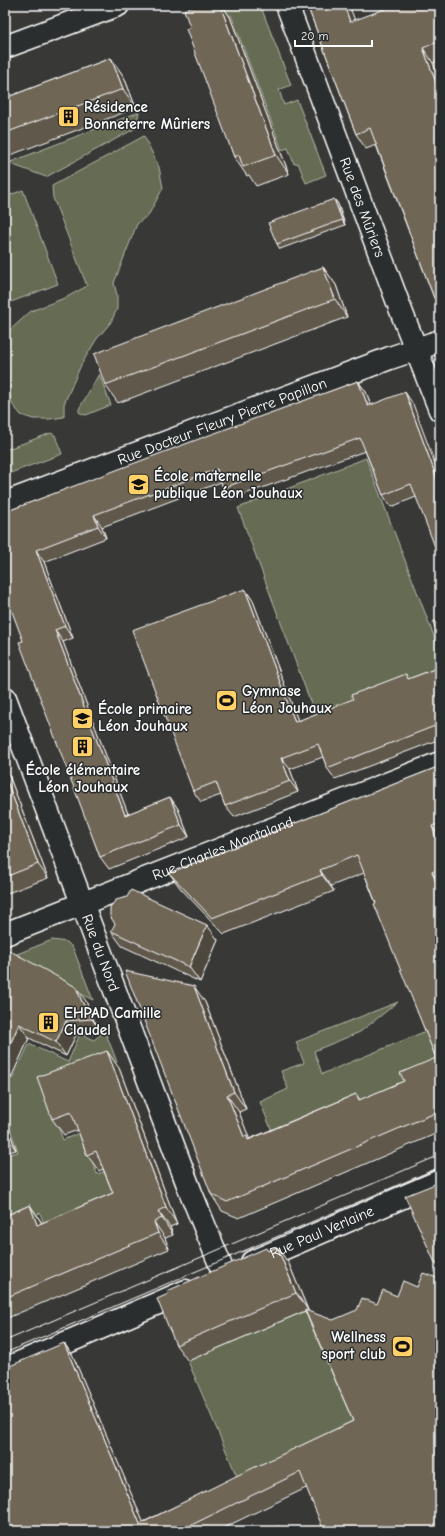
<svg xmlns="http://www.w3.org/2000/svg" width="445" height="1536" viewBox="0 0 445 1536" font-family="'Comic Neue',sans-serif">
  <rect width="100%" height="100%" fill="#383836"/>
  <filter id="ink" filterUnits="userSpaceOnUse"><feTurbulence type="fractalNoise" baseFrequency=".025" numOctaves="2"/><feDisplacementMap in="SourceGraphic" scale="8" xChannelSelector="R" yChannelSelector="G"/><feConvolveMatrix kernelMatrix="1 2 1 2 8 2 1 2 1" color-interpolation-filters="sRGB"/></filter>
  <g filter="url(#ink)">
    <!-- green -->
    <path fill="#656c52" stroke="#b2b6a8" d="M 230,5 L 257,5 L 261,7 L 291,85 L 279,90 L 284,105 L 297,100 L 326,175 L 306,183 L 298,163 L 294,164 L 288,148 L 282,150 L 231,15 L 211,22 L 209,14 Z
      M 139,112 L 136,128 L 46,177 L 8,163 Z
      M 144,136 L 159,167 L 163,188 L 149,214 L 137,224 L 114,283 L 117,295 L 117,309 L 111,322 L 96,340 L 81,365 L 64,404 L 64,417 L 50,419 L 33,419 L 21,415 L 12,404 L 9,388 L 7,353 L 9,331 L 31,311 L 67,297 L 87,286 L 53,198 L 52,186 Z
      M 23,190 L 58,284 L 11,302 L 5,286 L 5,197 Z
      M 99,374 L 111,405 L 86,415 L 82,414 L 79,412 L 79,409 Z
      M 51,433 L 55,435 L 62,454 L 5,475 L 5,450 Z
      M 366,458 L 440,652 L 440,669 L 316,717 L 238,508 Z
      M 52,940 L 67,942 L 73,948 L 93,1000 L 7,958 Z
      M 398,1002 L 360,1032 L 314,1051 L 322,1074 L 426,1031 L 440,1066 L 276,1141 L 260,1102 L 288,1089 L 281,1071 L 304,1063 L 296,1042 Z
      M 103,1026 L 117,1062 L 45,1090 L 63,1140 L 81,1132 L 97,1174 L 107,1171 L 117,1205 L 50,1240 L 40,1213 L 22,1222 L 5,1234 L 5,1155 L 18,1152 L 5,1114 L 5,1081 L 13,1078 L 29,1044 L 68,1062 L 80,1034 L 94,1040 L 101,1034 L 101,1027 Z
      M 308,1310 L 363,1435 L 243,1491 L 188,1361 Z"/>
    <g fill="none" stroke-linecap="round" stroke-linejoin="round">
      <defs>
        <g id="minor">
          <path id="s1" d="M 287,5 L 403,316 L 440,410"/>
          <path d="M 5,47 L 118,5"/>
          <path id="s2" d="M 5,503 L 390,358 L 440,341"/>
          <path id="s3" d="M 5,698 L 191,1193 L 224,1274"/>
          <path id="s4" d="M 5,934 L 440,763"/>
          <path id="s5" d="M 252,1262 L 440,1181"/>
          <path d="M 5,1369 L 186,1291"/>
        </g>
      </defs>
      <!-- minor casing -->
      <use href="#minor" stroke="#fff" stroke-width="25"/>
      <!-- minor -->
      <use href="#minor" stroke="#2a2d2e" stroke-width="22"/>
      <!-- tram -->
      <path stroke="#fff" stroke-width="1" d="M 5,1341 L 440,1155
        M 5,1353 L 440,1167"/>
    </g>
    <!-- wall -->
    <path fill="#5f584b" stroke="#fff" d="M 197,5 L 222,5 L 230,17 L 289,174 L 256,186 L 249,175 L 247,176 L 234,157 L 190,27 Z
      M 307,5 L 349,5 L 354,20 L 440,5 L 440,60 L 433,63 L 440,81 L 440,307 L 434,298 L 376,145 L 366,149 L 356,134 Z
      M 111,58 L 124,77 L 136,108 L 5,157 L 5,98 Z
      M 334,199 L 338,204 L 345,225 L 280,249 L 277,244 Z
      M 323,267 L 336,285 L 347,317 L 118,403 L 105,385 Z
      M 358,381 L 366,392 L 371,405 L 413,404 L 416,497 L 391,507 L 383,495 L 365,451 L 231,499 L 223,488 L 221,482 L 102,527 L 106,538 L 44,562 L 73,638 L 63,642 L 128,814 L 170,797 L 178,809 L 189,837 L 109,869 L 100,857 L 23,641 L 5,512 Z
      M 245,589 L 253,601 L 298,721 L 440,667 L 440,739 L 335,779 L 327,768 L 323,757 L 290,769 L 298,792 L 234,817 L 225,806 L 221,795 L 201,802 L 193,791 Z
      M 5,765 L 48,878 L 5,894 Z
      M 440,766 L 440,1132 L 239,1218 L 222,1211 L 211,1194 L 205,1002 L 246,1109 L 239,1112 L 249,1139 L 356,1094 L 360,1100 L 404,1081 L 436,1058 L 364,873 L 331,886 L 334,891 L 224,934 L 181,889 L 169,873 Z
      M 111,931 L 218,940 L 200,982 L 122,946 Z
      M 5,948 L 86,1001 L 92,1017 L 102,1033 L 76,1035 L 66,1056 L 29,1038 L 11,1078 L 5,1079 Z
      M 119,1068 L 177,1224 L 170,1227 L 173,1235 L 165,1238 L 169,1249 L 5,1319 L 5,1216 L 30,1205 L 42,1223 L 113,1193 L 103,1169 L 99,1171 L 87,1155 L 78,1130 L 64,1135 L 52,1119 Z
      M 5,1120 L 16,1150 L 5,1153 Z
      M 440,1182 L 440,1270 L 435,1263 Z
      M 277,1247 L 289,1264 L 308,1310 L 307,1310 L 440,1531 L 306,1488 L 217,1531 L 5,1531 L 64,1343 L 73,1356 L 143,1522 L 353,1421 L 305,1311 L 188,1361 L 176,1345 L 268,1251 Z"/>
    <!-- shaded-wall -->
    <path fill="#4e473d" stroke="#fff" d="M 220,5 L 222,5 L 230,17 L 289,174 L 276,155 Z
      M 344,5 L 349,5 L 361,36 L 350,22 Z
      M 423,48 L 433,63 L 440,81 L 440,93 Z
      M 111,58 L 124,77 L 136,108 L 123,89 Z
      M 334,199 L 338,204 L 345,225 L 342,220 Z
      M 323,267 L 336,285 L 347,317 L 335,299 Z
      M 358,381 L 366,392 L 376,418 L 368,406 Z
      M 405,392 L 413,404 L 440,477 L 440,487 Z
      M 94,515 L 102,527 L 106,538 L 98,526 Z
      M 36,550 L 44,562 L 73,638 L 65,626 Z
      M 245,589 L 253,601 L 303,734 L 295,722 Z
      M 55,630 L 63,642 L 133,827 L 125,815 Z
      M 281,758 L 290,769 L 298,792 L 290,781 Z
      M 5,765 L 48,878 L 38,864 L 5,776 Z
      M 170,797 L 178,809 L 189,837 L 181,825 Z
      M 432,826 L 440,838 L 440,850 Z
      M 320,870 L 331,886 L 334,891 L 322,875 Z
      M 432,872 L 440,883 L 440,892 Z
      M 207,925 L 218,940 L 200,982 L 189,967 Z
      M 194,986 L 205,1002 L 246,1109 L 234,1092 Z
      M 76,987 L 86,1001 L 92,1017 L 102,1033 L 92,1019 L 82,1002 Z
      M 66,1021 L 76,1035 L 66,1056 L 56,1042 Z
      M 19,1024 L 29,1038 L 11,1078 L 5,1069 L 5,1056 Z
      M 107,1051 L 119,1068 L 177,1224 L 166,1207 Z
      M 227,1095 L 239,1112 L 250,1140 L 244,1137 Z
      M 5,1120 L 16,1150 L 6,1136 L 5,1134 Z
      M 30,1205 L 41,1222 L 48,1241 L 37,1225 Z
      M 158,1211 L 170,1227 L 173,1235 L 162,1218 Z
      M 154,1222 L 165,1238 L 169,1249 L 158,1233 Z
      M 277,1247 L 289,1264 L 308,1310 L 296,1293 Z
      M 64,1343 L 73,1356 L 147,1531 L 140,1524 Z"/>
    <!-- building -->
    <path fill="#6f6657" stroke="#fff" d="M 197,5 L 220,5 L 276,155 L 243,167 L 239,155 L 234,157 L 186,29 L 190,27 L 184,10 Z
      M 307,5 L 344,5 L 350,22 L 387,8 L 386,5 L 440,5 L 440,41 L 423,48 L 440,93 L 440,296 L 434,298 L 370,128 L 356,134 Z
      M 111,58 L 123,89 L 5,133 L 5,98 Z
      M 334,199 L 342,220 L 277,244 L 268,223 Z
      M 323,267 L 335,299 L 105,385 L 94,354 Z
      M 358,381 L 368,406 L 405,392 L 440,487 L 440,560 L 411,484 L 383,495 L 360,438 L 223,488 L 217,469 L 94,515 L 98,526 L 36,550 L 65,626 L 55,630 L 125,815 L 170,797 L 181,825 L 100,857 L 19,642 L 23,641 L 5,593 L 5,512 L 204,437 Z
      M 245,589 L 295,722 L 353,699 L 351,695 L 406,674 L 408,679 L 440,667 L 440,724 L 327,768 L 318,744 L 281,758 L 290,781 L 225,806 L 216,782 L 193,791 L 132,630 Z
      M 440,619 L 440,642 L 433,622 Z
      M 440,766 L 440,823 L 432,826 L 440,850 L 440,869 L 432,872 L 440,892 L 440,1111 L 227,1202 L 211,1194 L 125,971 L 194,986 L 234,1092 L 227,1095 L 244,1137 L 247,1136 L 248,1140 L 356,1094 L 359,1100 L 404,1081 L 400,1073 L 436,1058 L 374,904 L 376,903 L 357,855 L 320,870 L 322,875 L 212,918 L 169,873 Z
      M 5,776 L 38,864 L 5,877 Z
      M 131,890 L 207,925 L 189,967 L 111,931 L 115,924 L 110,916 L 110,907 L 116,900 L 127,897 Z
      M 5,948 L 76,987 L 82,1002 L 92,1019 L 66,1021 L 56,1042 L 19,1024 L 5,1056 Z
      M 107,1051 L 166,1207 L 158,1211 L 162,1218 L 154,1222 L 158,1233 L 5,1298 L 5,1216 L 30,1205 L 37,1225 L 113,1193 L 96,1151 L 87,1155 L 71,1112 L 52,1119 L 37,1077 Z
      M 440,1182 L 440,1261 L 435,1263 L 405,1196 Z
      M 277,1247 L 296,1293 L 176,1345 L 157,1299 L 168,1294 L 167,1291 L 266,1248 L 268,1251 Z
      M 423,1273 L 440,1279 L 440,1531 L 324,1531 L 300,1472 L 179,1531 L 5,1531 L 5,1368 L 64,1343 L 140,1524 L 234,1477 L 353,1421 L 305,1310 L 333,1320 L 357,1310 L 362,1298 L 377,1304 L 383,1290 L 397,1296 L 403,1281 L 417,1287 Z
      M 279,1526 L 281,1531 L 267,1531 Z"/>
  </g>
  <!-- icons -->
  <defs>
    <symbol id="building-square" viewBox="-11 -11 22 22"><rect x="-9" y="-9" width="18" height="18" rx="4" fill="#ffd166" stroke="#2a2d2e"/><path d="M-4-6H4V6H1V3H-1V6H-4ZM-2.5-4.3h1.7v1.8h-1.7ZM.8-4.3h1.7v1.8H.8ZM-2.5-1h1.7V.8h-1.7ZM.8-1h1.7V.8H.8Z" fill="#111"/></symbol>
    <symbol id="school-square" viewBox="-11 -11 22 22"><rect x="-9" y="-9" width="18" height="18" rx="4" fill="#ffd166" stroke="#2a2d2e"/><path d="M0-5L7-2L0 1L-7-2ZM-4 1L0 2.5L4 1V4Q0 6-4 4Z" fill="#111"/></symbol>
    <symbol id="stadium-square" viewBox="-11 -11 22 22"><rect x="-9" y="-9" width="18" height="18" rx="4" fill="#ffd166" stroke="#2a2d2e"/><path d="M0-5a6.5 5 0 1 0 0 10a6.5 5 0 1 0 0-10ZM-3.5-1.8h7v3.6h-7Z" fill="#111"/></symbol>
  </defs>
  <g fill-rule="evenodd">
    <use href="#building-square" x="56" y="104" width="25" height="25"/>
    <use href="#school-square" x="126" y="472" width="25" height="25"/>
    <use href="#stadium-square" x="214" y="688" width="25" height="25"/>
    <use href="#school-square" x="70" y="706" width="25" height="25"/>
    <use href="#building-square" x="70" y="734" width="25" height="25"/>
    <use href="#building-square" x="36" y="1010" width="25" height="25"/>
    <use href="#stadium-square" x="390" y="1334" width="25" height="25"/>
  </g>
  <g text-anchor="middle" stroke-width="3" stroke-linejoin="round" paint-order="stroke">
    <!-- poi labels -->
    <g font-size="15" font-weight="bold" fill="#fff" stroke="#2a2d2e" text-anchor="start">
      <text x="84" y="112">Résidence<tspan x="84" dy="17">Bonneterre Mûriers</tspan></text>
      <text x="154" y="481">École maternelle<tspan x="154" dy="17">publique Léon Jouhaux</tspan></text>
      <text x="242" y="696">Gymnase<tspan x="242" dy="17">Léon Jouhaux</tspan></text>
      <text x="98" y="714">École primaire<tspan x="98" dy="17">Léon Jouhaux</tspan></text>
      <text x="83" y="775" text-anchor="middle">École élémentaire<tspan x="83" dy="17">Léon Jouhaux</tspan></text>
      <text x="64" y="1018">EHPAD Camille<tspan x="64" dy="17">Claudel</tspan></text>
      <text x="386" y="1342" text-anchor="end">Wellness<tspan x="386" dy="17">sport club</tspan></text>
    </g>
    <!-- street labels -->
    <g font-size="15" fill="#fff" stroke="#2a2d2e">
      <text dy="5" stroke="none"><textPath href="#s1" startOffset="216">Rue des Mûriers</textPath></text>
      <text dy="5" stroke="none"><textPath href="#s2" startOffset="232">Rue Docteur Fleury Pierre Papillon</textPath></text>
      <text dy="5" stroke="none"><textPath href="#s4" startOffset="234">Rue Charles Montaland</textPath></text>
      <text dy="5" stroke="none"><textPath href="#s3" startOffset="272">Rue du Nord</textPath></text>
      <text dy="5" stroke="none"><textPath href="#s5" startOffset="76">Rue Paul Verlaine</textPath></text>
    </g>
  </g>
  <!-- margin -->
  <rect width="445" height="1536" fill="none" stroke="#2a2d2e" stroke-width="20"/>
  <rect x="10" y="10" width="425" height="1516" fill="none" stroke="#fff" stroke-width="1.5" filter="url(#ink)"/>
  <!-- scale -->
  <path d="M295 40v6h77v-6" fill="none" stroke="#ffffff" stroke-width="2"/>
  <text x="301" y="40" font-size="12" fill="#ffffff" stroke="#2a2d2e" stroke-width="3" paint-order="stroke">20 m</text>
</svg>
